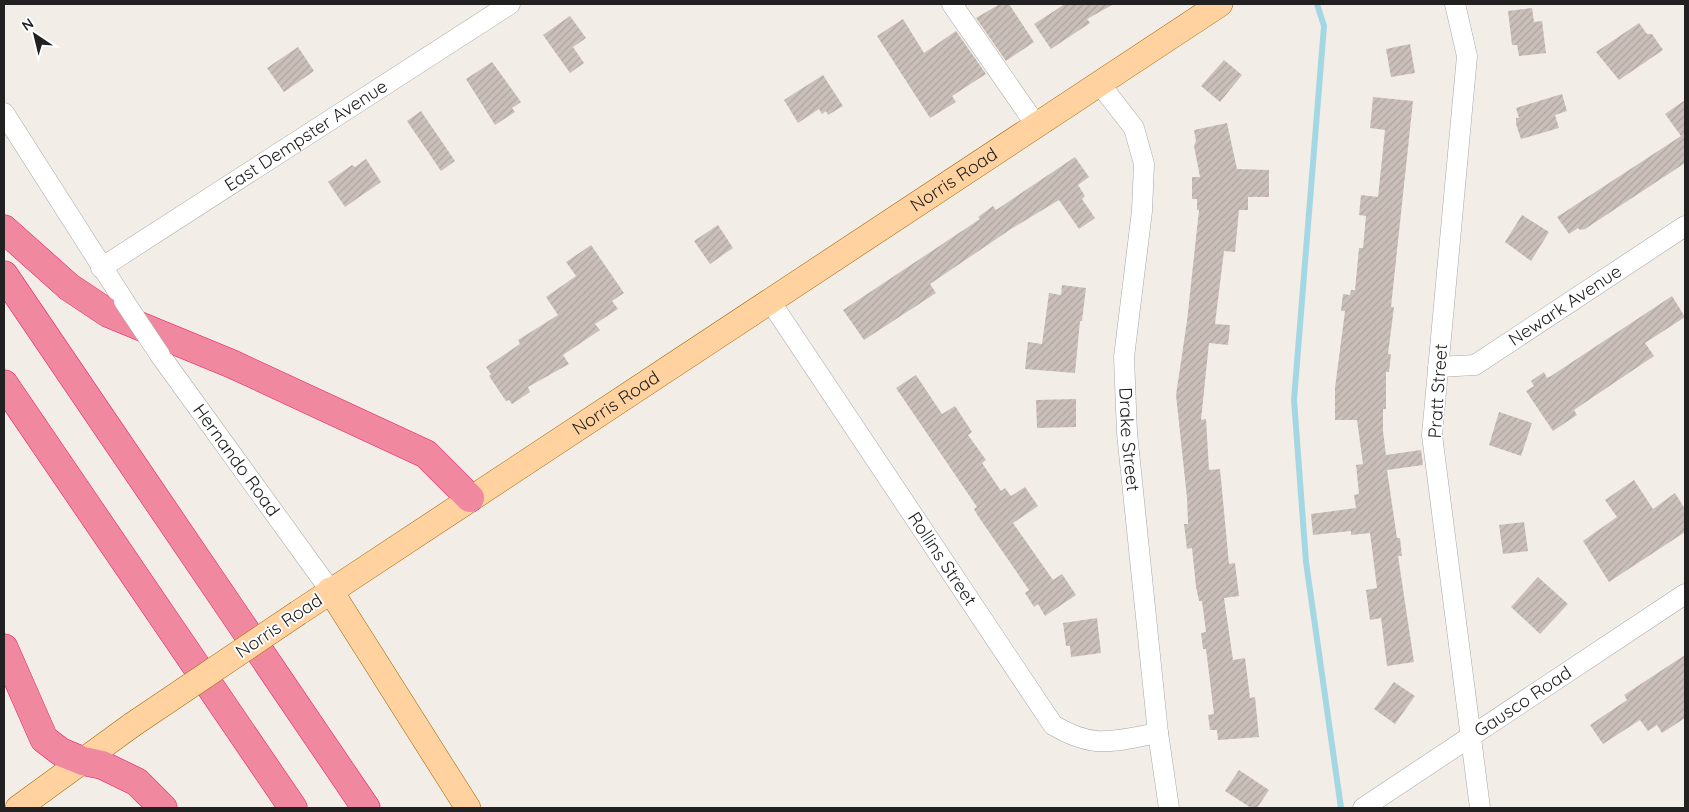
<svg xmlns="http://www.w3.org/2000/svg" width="1689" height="812" viewBox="0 0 1689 812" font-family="Quicksand,sans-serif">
  <defs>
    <pattern id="building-hatch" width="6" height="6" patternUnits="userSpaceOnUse" patternTransform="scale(1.25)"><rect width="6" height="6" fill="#cbc0b9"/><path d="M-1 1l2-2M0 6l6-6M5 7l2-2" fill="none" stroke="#aea59f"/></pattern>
  </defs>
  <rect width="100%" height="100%" fill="#f2eee7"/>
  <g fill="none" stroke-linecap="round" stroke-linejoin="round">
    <!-- stream -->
    <path stroke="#a4d7e4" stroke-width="6" d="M 1317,4 L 1324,26 L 1294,400 L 1306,562 L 1341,808"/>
  </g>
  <!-- building -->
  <path fill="url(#building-hatch)" d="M 1000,4 L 1009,4 L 1034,42 L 1006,61 L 976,18 Z
    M 1065,4 L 1114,4 L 1087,19 L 1090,23 L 1051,49 L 1034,24 Z
    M 1532,8 L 1534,22 L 1542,21 L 1546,53 L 1519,56 L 1517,45 L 1512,45 L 1508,11 Z
    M 570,16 L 586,38 L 573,47 L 584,63 L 570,73 L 543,35 Z
    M 903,19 L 924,53 L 956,31 L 986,74 L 952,96 L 956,102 L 930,118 L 877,36 Z
    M 1639,23 L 1647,34 L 1652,34 L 1663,50 L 1619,80 L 1596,52 Z
    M 1410,44 L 1415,73 L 1391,77 L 1386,49 Z
    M 298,47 L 314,71 L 284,92 L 267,68 Z
    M 1224,60 L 1242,75 L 1220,102 L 1201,86 Z
    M 492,62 L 521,102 L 512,108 L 515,112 L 495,125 L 466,79 Z
    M 823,75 L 843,106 L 828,115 L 826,111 L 822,114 L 819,109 L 798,123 L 784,100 Z
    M 1562,94 L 1567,111 L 1555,115 L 1559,128 L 1521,139 L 1516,124 L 1516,118 L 1519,118 L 1516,108 Z
    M 1373,97 L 1413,101 L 1391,307 L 1394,307 L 1388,354 L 1391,354 L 1389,372 L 1386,372 L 1386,409 L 1383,409 L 1383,431 L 1386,455 L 1421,450 L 1423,465 L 1387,470 L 1397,538 L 1400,538 L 1402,556 L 1398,556 L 1414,662 L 1387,666 L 1381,618 L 1370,620 L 1366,590 L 1377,588 L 1370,533 L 1351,535 L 1351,531 L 1313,535 L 1311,514 L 1356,508 L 1354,495 L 1359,494 L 1356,465 L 1363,464 L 1357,420 L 1335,420 L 1335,388 L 1345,311 L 1341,311 L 1343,294 L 1350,295 L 1351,290 L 1355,290 L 1359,248 L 1363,248 L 1366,216 L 1359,215 L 1361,195 L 1378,197 L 1385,130 L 1370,128 Z
    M 1685,100 L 1685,163 L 1585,229 L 1580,230 L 1578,228 L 1569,234 L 1557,217 L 1681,136 L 1665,114 Z
    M 421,111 L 455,161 L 441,171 L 407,121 Z
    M 1227,123 L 1237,169 L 1269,170 L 1269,197 L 1248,197 L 1248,210 L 1239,210 L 1235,252 L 1224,251 L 1215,324 L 1230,325 L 1228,345 L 1209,343 L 1201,420 L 1206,419 L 1209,470 L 1220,469 L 1229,564 L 1235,563 L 1239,596 L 1224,598 L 1233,660 L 1245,658 L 1250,698 L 1255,697 L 1259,737 L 1218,740 L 1217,730 L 1210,730 L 1208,715 L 1214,714 L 1206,649 L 1203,649 L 1201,633 L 1206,632 L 1202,601 L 1199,601 L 1196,587 L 1192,548 L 1187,549 L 1184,524 L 1188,524 L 1187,498 L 1176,395 L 1187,321 L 1199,210 L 1197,210 L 1197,199 L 1192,199 L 1192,177 L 1200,177 L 1194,146 L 1196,141 L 1194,130 Z
    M 1075,157 L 1089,177 L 1078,185 L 1085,196 L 1082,199 L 1095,218 L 1079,229 L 1059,200 L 1011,229 L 930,284 L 936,293 L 864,340 L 843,310 L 980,219 L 978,217 L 993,206 L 996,210 Z
    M 366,159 L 381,182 L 345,207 L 328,182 L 352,165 L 355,167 Z
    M 1522,215 L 1549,232 L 1531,261 L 1505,242 Z
    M 718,225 L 733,248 L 710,264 L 694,241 Z
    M 591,245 L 624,293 L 612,301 L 618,309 L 595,324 L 600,330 L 563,355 L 569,364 L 528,387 L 530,392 L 512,404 L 509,400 L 506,401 L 489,376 L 491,374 L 486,367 L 520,344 L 518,340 L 558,315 L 546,297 L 576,276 L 566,262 Z
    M 1062,285 L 1086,288 L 1082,321 L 1080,321 L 1075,373 L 1025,369 L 1028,342 L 1042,344 L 1049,293 L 1061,295 Z
    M 1672,296 L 1685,317 L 1645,343 L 1654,356 L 1574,410 L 1577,415 L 1553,431 L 1526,391 L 1534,386 L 1531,381 L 1544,372 L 1547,378 L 1551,376 Z
    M 916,375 L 942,414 L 955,406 L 972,432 L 968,435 L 986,460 L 982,463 L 1001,491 L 1005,488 L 1011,496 L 1025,487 L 1038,506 L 1013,523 L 1053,580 L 1062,574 L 1076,595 L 1045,616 L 1038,604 L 1034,607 L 1025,593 L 1029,590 L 978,516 L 974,509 L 977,507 L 896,388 Z
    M 1076,399 L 1076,427 L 1037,428 L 1036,400 Z
    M 1499,412 L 1532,423 L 1521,456 L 1489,445 Z
    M 1634,480 L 1653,509 L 1675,493 L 1685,509 L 1685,532 L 1609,582 L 1583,541 L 1617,517 L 1605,500 Z
    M 1524,522 L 1528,551 L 1503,554 L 1499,525 Z
    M 1538,577 L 1568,604 L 1540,634 L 1511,607 Z
    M 1097,618 L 1101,653 L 1071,657 L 1070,646 L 1066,646 L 1063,623 Z
    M 1685,655 L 1685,718 L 1662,733 L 1657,725 L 1648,731 L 1640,720 L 1603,744 L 1590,725 L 1627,700 L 1624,695 Z
    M 1394,682 L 1415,696 L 1395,724 L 1374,709 Z
    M 1239,770 L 1269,790 L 1257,808 L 1251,808 L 1225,791 Z"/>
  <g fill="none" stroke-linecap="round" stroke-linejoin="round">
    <defs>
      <g id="minor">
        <path d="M 952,4 L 1036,125"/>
        <path d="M 1455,4 L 1467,56 L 1432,435 L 1480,808"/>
        <path id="s1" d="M 1099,83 L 1134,128 L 1144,164 L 1142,211 L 1124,357 L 1127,433 L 1158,733 L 1169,808"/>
        <path d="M 4,113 L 124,301"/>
        <path id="s2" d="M 101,268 L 510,4"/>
        <path id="s3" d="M 770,301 L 1053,725 C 1095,750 1113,741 1158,733"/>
        <path id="s4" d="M 160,355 L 330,590"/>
        <path id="s5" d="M 1438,367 L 1475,365 L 1685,226"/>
        <path id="s6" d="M 1363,808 L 1685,594"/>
      </g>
      <g id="major">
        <path d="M 330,590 L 468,808"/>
        <path id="s7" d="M 298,613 L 1220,4"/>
        <path d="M 18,808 L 132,725"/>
      </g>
      <path id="highway" d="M 4,229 L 69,287 L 108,313 L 232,364 L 426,454 L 470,498
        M 4,275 L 366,808
        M 4,384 L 293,808
        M 4,648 L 44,739 L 61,752 L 83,761 L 102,765 L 137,782 L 163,808"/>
    </defs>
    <!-- minor casing -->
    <use href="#minor" stroke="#a8a8a8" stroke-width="21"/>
    <!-- major casing -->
    <use href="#major" stroke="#9e6400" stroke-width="26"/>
    <!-- highway casing -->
    <use href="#highway" stroke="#ed1768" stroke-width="29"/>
    <!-- minor -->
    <use href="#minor" stroke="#fff" stroke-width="20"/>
    <!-- major -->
    <use href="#major" stroke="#ffd29f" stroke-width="25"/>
    <!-- highway -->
    <use href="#highway" stroke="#f0889f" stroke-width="28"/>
    <defs>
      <path id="minor-bridge" d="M 124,301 L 160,355"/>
      <path id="major-bridge" d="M 132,725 L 298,613"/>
    </defs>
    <!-- minor-bridge casing -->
    <use href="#minor-bridge" stroke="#a8a8a8" stroke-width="21" stroke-linecap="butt"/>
    <!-- major-bridge casing -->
    <use href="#major-bridge" stroke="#9e6400" stroke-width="26" stroke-linecap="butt"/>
    <!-- minor-bridge -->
    <use href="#minor-bridge" stroke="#fff" stroke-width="20"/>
    <!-- major-bridge -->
    <use href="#major-bridge" stroke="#ffd29f" stroke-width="25"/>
  </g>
  <g text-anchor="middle" stroke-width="4" stroke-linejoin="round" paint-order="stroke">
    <!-- street labels -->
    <g font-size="18" fill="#212121" stroke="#fff">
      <text dy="6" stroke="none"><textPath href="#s2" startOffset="244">East Dempster Avenue</textPath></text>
      <text dy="6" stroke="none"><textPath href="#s7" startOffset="786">Norris Road</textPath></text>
      <text dy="6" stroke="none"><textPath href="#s5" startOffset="145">Newark Avenue</textPath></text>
      <text transform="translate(1438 391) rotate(-86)" y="6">Pratt Street</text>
      <text dy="6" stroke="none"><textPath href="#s7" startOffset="381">Norris Road</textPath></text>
      <text dy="6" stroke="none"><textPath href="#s1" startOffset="371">Drake Street</textPath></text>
      <text dy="6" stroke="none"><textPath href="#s4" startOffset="130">Hernando Road</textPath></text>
      <text dy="6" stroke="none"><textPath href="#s3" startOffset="310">Rollins Street</textPath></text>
      <text transform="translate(279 626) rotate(-34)" y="6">Norris Road</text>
      <text dy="6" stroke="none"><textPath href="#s6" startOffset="192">Gausco Road</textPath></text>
    </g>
  </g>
  <!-- border -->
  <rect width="1689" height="812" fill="none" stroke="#212121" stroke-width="10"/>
  <!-- north arrow -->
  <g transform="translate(35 35) rotate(325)" stroke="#ffffff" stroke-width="4" paint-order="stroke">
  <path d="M0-4L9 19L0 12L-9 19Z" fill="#212121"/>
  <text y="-8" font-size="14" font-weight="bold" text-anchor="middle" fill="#212121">N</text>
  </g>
</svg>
